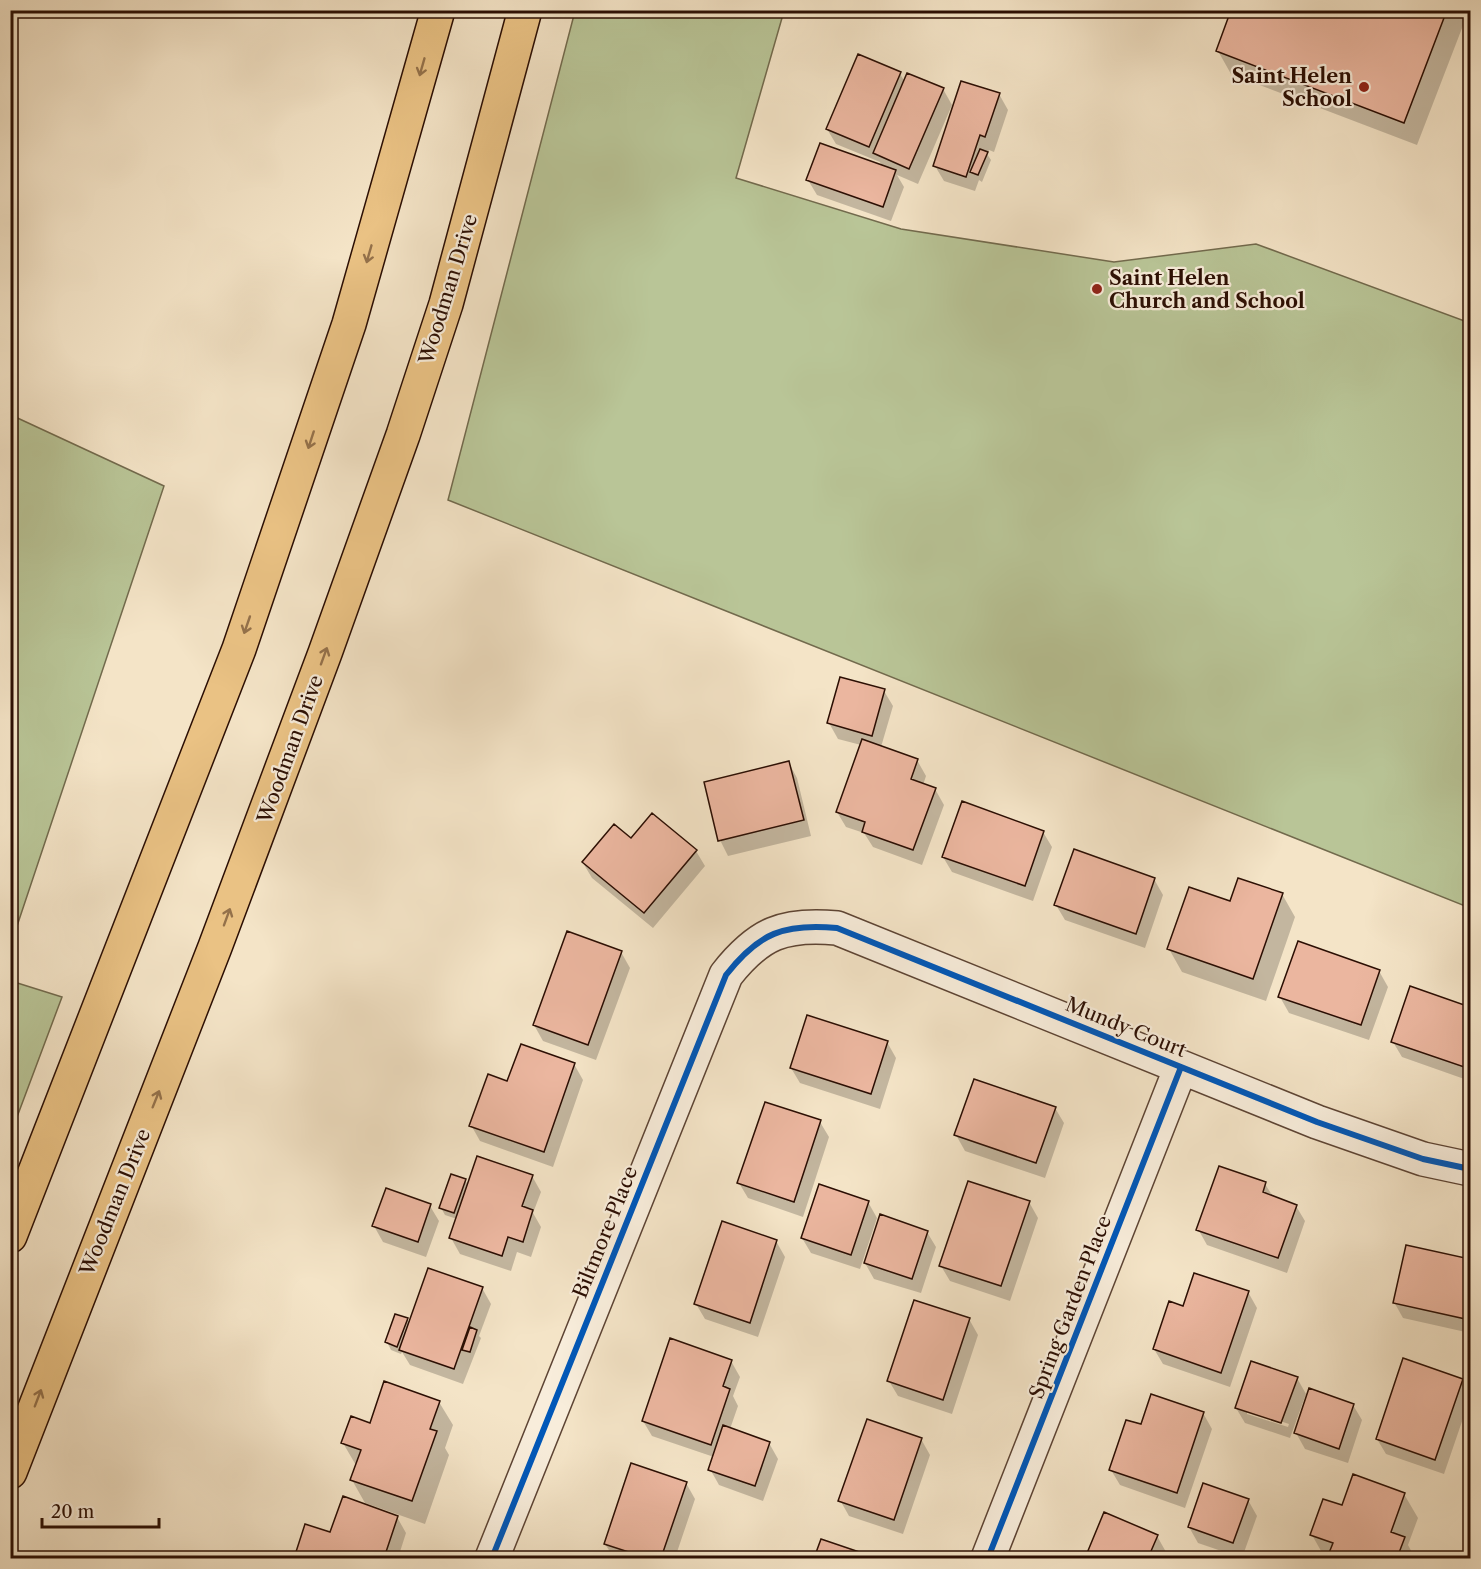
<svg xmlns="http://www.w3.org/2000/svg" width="1481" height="1569" viewBox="0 0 1481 1569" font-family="'Libre Caslon Text',serif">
  <rect width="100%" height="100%" fill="#f4e4c7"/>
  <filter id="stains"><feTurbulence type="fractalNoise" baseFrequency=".00333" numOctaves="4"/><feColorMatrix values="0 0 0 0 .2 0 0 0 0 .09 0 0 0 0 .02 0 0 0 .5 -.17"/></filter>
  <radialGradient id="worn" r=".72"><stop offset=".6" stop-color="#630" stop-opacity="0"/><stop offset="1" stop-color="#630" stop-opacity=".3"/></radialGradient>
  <!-- green -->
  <path fill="#b9c597" stroke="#726a4d" stroke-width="1.5" d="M 575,11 L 784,11 L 736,178 L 901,229 L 1114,262 L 1256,244 L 1470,323 L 1470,908 L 448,500 Z
    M 11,415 L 164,486 L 11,944 Z
    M 11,981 L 62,997 L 11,1133 L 10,981 Z"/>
  <!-- shadow -->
  <path fill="#0003" fill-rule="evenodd" d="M 1233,10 L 1469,10 L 1417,145 L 1231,74 L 1218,51 Z
    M 900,74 L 905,82 L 943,89 L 952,105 L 918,184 L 897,175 L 904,187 L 891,221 L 817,195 L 808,180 L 882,167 L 880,162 L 836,144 L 827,129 Z
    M 999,94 L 1008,110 L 994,152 L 989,150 L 987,154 L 991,160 L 982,182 L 979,180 L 975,191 L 944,181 L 935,166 Z
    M 884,691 L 893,706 L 881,747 L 917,760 L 926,776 L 923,785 L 935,789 L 944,805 L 922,865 L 873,847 L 864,833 L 846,827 L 837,812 L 861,745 L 838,739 L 829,723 Z
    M 789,763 L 797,778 L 811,836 L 728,856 L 720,840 Z
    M 1043,832 L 1052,847 L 1033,901 L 952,872 L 943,857 Z
    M 696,851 L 705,866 L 653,928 L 592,878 L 583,863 Z
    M 1154,879 L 1163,895 L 1145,948 L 1065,920 L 1056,905 Z
    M 1282,894 L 1295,917 L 1266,1001 L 1182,972 L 1169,949 L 1231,903 Z
    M 621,952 L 630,968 L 596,1060 L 543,1041 L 534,1025 Z
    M 1379,971 L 1388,987 L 1369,1040 L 1289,1013 L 1280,997 Z
    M 1411,988 L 1470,1009 L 1470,1081 L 1402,1057 L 1393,1042 Z
    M 887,1042 L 896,1058 L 880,1109 L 800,1083 L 791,1068 Z
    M 574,1064 L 583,1080 L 553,1167 L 480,1141 L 471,1125 L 508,1083 Z
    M 1055,1108 L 1064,1123 L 1045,1178 L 965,1151 L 956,1135 Z
    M 820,1122 L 829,1137 L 803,1217 L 748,1198 L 739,1183 Z
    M 532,1176 L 541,1192 L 533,1213 L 541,1227 L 531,1257 L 517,1252 L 511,1271 L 460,1254 L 451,1238 L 457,1219 L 445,1215 L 441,1208 L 465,1180 L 468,1185 Z
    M 1265,1184 L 1274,1198 L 1296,1206 L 1305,1221 L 1287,1273 L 1207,1245 L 1198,1229 Z
    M 868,1202 L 877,1218 L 860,1269 L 811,1253 L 802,1238 Z
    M 1029,1202 L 1038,1218 L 1010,1301 L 950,1281 L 941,1266 Z
    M 430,1206 L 439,1221 L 426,1257 L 383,1242 L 374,1226 Z
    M 927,1232 L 936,1247 L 921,1293 L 874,1279 L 865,1263 Z
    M 776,1241 L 785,1257 L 758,1337 L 705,1319 L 696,1304 Z
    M 1407,1247 L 1470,1261 L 1470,1333 L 1403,1318 L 1394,1302 Z
    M 482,1288 L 491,1304 L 479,1336 L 481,1338 L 463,1384 L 410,1365 L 402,1352 L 401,1354 L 391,1350 L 387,1342 L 407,1319 L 410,1324 Z
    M 1248,1292 L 1257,1308 L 1230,1387 L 1163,1364 L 1154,1349 L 1184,1308 Z
    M 969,1319 L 978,1335 L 952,1414 L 898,1396 L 889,1381 Z
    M 731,1361 L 740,1377 L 733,1396 L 738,1406 L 730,1429 L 769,1443 L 778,1459 L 763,1501 L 719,1485 L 710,1469 L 714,1457 L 652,1436 L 643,1421 Z
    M 1297,1378 L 1306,1394 L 1290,1438 L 1245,1423 L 1236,1408 ZM 1247,1410 L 1289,1424 L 1288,1427 L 1247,1414 Z
    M 1462,1380 L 1470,1394 L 1470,1398 L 1444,1474 L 1386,1454 L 1377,1439 Z
    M 439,1402 L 453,1425 L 445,1448 L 449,1455 L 425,1524 L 365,1503 L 352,1480 L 357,1467 L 343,1443 L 371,1425 Z
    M 1353,1405 L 1362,1420 L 1348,1463 L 1305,1449 L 1296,1433 Z
    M 1203,1413 L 1212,1429 L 1185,1508 L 1120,1485 L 1111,1470 L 1142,1426 Z
    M 921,1439 L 930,1455 L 903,1534 L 849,1516 L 840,1500 Z
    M 686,1483 L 695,1499 L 675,1558 L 614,1558 L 605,1544 Z
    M 1404,1494 L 1418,1518 L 1408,1545 L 1415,1558 L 1325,1558 L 1312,1535 L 1343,1507 Z
    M 1248,1500 L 1257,1516 L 1242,1558 L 1198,1543 L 1189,1527 Z
    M 1105,1514 L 1157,1536 L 1166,1552 L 1163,1558 L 1086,1558 Z
    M 397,1517 L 406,1533 L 398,1558 L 295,1558 L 306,1526 L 331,1534 Z
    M 822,1541 L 872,1558 L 816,1558 Z"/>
  <!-- building -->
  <path fill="#ebb69f" stroke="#2b0e03" stroke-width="1.5" d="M 1231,10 L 1447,10 L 1404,123 L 1216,51 Z
    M 858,54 L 901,72 L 869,147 L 826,129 Z
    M 907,73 L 944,88 L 909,169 L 873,153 Z
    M 961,81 L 1000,93 L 985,137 L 980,135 L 966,177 L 933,166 Z
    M 820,143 L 896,170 L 883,207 L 806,180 Z
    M 980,149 L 988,152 L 978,175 L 970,172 Z
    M 840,677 L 885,689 L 872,736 L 827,723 Z
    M 862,739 L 918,759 L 911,779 L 936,788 L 913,850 L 862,832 L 865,822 L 836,812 Z
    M 789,761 L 804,820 L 718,841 L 704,782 Z
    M 962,801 L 1044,831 L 1025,886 L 942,857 Z
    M 652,813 L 697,850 L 644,913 L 582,862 L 614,824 L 631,838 Z
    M 1074,849 L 1155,878 L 1136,934 L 1054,905 Z
    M 1238,878 L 1283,893 L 1253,979 L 1167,949 L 1189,887 L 1230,901 Z
    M 567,931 L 622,951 L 588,1045 L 533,1025 Z
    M 1298,941 L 1380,970 L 1361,1025 L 1278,997 Z
    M 1410,986 L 1470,1007 L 1470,1069 L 1391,1042 Z
    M 807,1015 L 888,1041 L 871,1094 L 790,1068 Z
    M 521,1044 L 575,1063 L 544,1152 L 469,1126 L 488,1074 L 507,1081 Z
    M 974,1079 L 1056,1107 L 1036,1163 L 954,1135 Z
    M 765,1102 L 821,1120 L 794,1202 L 737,1183 Z
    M 477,1156 L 533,1175 L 522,1206 L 533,1210 L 523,1242 L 508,1237 L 502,1256 L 449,1238 Z
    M 1219,1166 L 1266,1182 L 1263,1192 L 1297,1205 L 1278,1258 L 1196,1230 Z
    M 451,1174 L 466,1179 L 454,1213 L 439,1208 Z
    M 968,1181 L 1030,1201 L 1001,1286 L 939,1266 Z
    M 819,1184 L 869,1201 L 851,1255 L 801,1238 Z
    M 386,1188 L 431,1204 L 418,1242 L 372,1226 Z
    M 880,1214 L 928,1231 L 912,1279 L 864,1263 Z
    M 722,1221 L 777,1240 L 750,1323 L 694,1304 Z
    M 1406,1245 L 1470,1259 L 1470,1320 L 1393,1303 Z
    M 428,1268 L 483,1287 L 454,1369 L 399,1350 Z
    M 1194,1273 L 1249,1291 L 1221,1373 L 1153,1349 L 1169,1301 L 1183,1306 Z
    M 914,1300 L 970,1318 L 943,1400 L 887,1381 Z
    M 395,1314 L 408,1318 L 397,1347 L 385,1342 Z
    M 470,1327 L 477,1330 L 470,1352 L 462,1350 Z
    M 670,1338 L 732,1360 L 723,1386 L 730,1389 L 711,1445 L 642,1421 Z
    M 1403,1358 L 1463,1379 L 1435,1460 L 1376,1439 Z
    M 1251,1361 L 1298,1377 L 1281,1423 L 1235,1408 Z
    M 384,1381 L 440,1401 L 430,1429 L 437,1431 L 412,1501 L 350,1480 L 361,1450 L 341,1443 L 351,1416 L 370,1423 Z
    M 1309,1388 L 1354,1404 L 1339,1449 L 1294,1433 Z
    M 1151,1394 L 1204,1412 L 1177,1493 L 1109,1470 L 1126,1420 L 1141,1424 Z
    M 867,1419 L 922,1438 L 894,1520 L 838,1501 Z
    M 723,1425 L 770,1442 L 755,1486 L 708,1470 Z
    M 631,1463 L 687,1482 L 661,1558 L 647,1558 L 604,1544 Z
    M 1353,1474 L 1405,1493 L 1391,1532 L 1405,1537 L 1397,1558 L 1327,1558 L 1333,1543 L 1310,1535 L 1323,1499 L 1342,1505 Z
    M 1203,1483 L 1249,1499 L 1233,1543 L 1188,1527 Z
    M 343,1496 L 398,1516 L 384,1558 L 294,1558 L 305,1524 L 330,1532 Z
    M 1104,1512 L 1158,1535 L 1148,1558 L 1085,1558 Z
    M 821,1539 L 877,1558 L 814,1558 Z"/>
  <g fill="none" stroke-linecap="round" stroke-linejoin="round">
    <defs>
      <path id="street" d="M 492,1558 L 726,975 C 759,933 784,923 837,928 L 1317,1122 L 1423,1159 L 1470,1169
        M 988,1558 L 1181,1067"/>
      <path id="primary" d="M 10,1236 L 239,649 L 349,324 L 438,10
        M 10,1472 L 215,947 L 325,653 L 403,435 L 446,304 L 525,10"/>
    </defs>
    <!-- street casing -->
    <use href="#street" stroke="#5d4434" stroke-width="36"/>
    <!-- primary casing -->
    <use href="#primary" stroke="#2b0e03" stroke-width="36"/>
    <!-- street -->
    <use href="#street" stroke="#f8eddb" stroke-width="33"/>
    <!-- primary -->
    <use href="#primary" stroke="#eac284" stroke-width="33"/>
    <defs>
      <path id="cycleway" d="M 492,1558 L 726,975 C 759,933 784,923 837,928 L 1317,1122 L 1423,1159 L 1470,1169
        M 988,1558 L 1181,1067"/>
    </defs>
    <!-- cycleway casing -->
    <use href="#cycleway" stroke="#f8eddb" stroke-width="10"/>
    <!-- cycleway -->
    <use href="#cycleway" stroke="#0057b8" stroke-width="6"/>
  </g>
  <!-- one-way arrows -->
  <defs><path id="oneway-shaft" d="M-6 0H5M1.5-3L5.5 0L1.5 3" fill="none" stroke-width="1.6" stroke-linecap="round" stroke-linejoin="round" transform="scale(1.5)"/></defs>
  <g stroke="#94714a">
    <use href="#oneway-shaft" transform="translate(422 67) rotate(106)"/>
    <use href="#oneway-shaft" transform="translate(369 254) rotate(106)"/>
    <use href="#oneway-shaft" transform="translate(311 440) rotate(108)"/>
    <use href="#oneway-shaft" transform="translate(247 625) rotate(109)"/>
    <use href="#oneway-shaft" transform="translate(324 656) rotate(-70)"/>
    <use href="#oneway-shaft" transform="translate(227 917) rotate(-70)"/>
    <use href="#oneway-shaft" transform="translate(156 1099) rotate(-68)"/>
    <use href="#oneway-shaft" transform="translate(38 1398) rotate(-69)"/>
  </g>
  <!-- markers -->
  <g fill="#8f2418" stroke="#f8eddb" stroke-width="2">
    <circle cx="1364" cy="87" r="6"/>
    <circle cx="1097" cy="289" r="6"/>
  </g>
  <g text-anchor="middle" stroke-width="4.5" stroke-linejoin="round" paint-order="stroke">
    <!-- poi labels -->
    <g font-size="20" font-weight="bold" fill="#2b0e03" stroke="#f8eddb" text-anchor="end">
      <text x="1352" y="83">Saint Helen<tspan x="1352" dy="23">School</tspan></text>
      <text x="1109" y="285" text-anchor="start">Saint Helen<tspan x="1109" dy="23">Church and School</tspan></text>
    </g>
    <!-- street labels -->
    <g font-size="20" fill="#2b0e03" stroke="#f8eddb">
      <text transform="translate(448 289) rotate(-73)" y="7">Woodman Drive</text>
      <text transform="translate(290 749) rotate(-70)" y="7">Woodman Drive</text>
      <text transform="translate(1126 1027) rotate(22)" y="7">Mundy Court</text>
      <text transform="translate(115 1202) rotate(-68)" y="7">Woodman Drive</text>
      <text transform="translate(605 1232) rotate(-68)" y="7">Biltmore Place</text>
      <text transform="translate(1070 1307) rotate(-69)" y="7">Spring Garden Place</text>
    </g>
  </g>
  <!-- margin -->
  <rect width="1481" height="1569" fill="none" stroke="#f4e4c7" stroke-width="36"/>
  <rect x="12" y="12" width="1457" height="1545" fill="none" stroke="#2b0e03" stroke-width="3"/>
  <rect x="18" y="18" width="1445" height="1533" fill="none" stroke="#2b0e03" stroke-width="1.5"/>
  <!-- scale -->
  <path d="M42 1518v9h117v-9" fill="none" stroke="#2b0e03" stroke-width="3"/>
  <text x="51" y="1518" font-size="18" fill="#2b0e03" stroke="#f8eddb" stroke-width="4.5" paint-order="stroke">20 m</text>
  <rect width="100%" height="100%" filter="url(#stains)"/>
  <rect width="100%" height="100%" fill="url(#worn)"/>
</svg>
